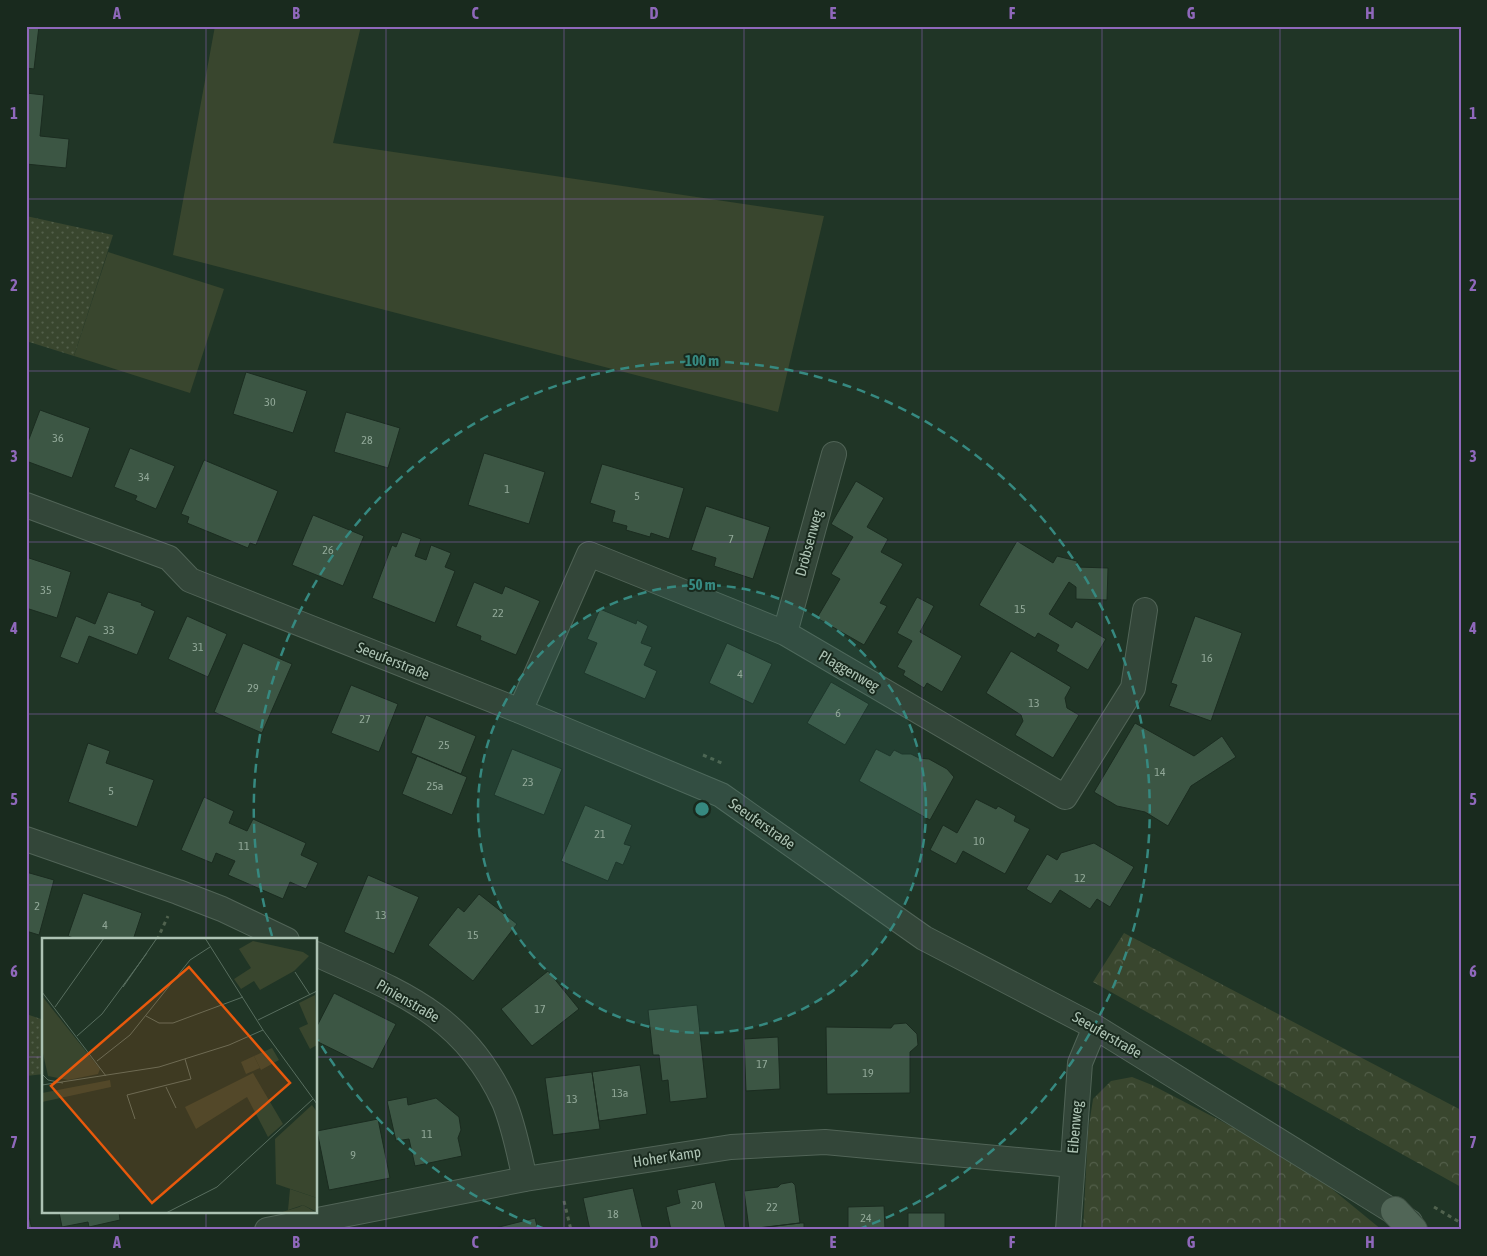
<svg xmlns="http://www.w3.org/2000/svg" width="1487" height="1256" viewBox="0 0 1487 1256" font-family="'Asap Condensed',sans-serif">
  <defs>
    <pattern id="forest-crowns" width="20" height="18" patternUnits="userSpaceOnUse" patternTransform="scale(1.25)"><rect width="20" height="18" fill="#39462e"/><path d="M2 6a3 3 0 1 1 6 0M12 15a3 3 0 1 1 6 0" fill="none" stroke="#535f4a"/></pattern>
    <pattern id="park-dots" width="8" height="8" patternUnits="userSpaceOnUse" patternTransform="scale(1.25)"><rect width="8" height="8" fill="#39462e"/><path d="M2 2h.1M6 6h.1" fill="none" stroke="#535f4a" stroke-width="1.8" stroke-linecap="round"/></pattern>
  </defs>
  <rect width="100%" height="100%" fill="#203526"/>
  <!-- grass -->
  <path fill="#39462e" d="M 215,26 L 361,26 L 333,143 L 824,216 L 778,412 L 173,255 Z
    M 108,252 L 224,289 L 190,393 L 74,356 Z"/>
  <!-- forest -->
  <path fill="url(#forest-crowns)" d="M 1124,933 L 1461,1110 L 1461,1187 L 1093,982 Z
    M 1132,1077 L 1152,1085 L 1273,1148 L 1315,1175 L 1382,1230 L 1083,1230 L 1088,1132 L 1093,1099 L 1111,1081 Z"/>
  <!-- park -->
  <path fill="url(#park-dots)" d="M 26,216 L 113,235 L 74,356 L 26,341 Z
    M 26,1014 L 44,1020 L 44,1074 L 26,1076 Z"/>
  <!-- building -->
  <path fill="#3c5644" stroke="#1b2c20" d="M 26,26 L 39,26 L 34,69 L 26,68 Z
    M 26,93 L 44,95 L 40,136 L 69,139 L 66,168 L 26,164 Z
    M 246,372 L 307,391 L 293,433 L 233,414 Z
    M 40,410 L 90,428 L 72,478 L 26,461 L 26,447 Z
    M 346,412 L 400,428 L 388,468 L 334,452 Z
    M 130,448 L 175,466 L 156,509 L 135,500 L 137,496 L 114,487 Z
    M 484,453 L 545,472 L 529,524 L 468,505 Z
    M 204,460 L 278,491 L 256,545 L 250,543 L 248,548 L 187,523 L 189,517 L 181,514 Z
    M 602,464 L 684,488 L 669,539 L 651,533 L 650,537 L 626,530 L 627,526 L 612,522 L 615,511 L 590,503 Z
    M 856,481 L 884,498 L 867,527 L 888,539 L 881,552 L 903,564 L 880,603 L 887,606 L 864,645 L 817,618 L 840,579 L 831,574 L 853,537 L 831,524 Z
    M 706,506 L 770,527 L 753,579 L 714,566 L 716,558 L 691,550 Z
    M 313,515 L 364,536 L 343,586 L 292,565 Z
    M 402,532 L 421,539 L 415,556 L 426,560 L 431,545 L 451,553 L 445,567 L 455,571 L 435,623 L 372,598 L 392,545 L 396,547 Z
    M 1017,541 L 1053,563 L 1057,556 L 1077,561 L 1077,567 L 1108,568 L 1107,600 L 1076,599 L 1076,587 L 1069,582 L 1049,614 L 1072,628 L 1076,621 L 1106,639 L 1088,670 L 1056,651 L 1059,645 L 1038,633 L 1035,638 L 979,605 Z
    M 26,557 L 71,572 L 57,618 L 26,608 Z
    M 474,582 L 502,594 L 505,586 L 540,601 L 516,655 L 480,640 L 481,636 L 456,626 Z
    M 108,592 L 142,603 L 141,605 L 155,611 L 137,655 L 89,636 L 78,664 L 60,657 L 76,616 L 95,624 Z
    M 917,597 L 934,606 L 920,632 L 962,656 L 942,692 L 927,683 L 924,688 L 903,675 L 905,671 L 897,667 L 912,641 L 897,633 Z
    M 600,609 L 636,624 L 637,620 L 648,626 L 641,643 L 652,647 L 644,665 L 657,671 L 645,699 L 584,673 L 597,643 L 587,639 Z
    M 187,616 L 227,634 L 208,677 L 168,659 Z
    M 1195,616 L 1242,633 L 1211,721 L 1169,706 L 1177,685 L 1171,683 Z
    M 243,643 L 292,664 L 262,733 L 214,712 Z
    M 727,643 L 772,664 L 753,704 L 709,683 Z
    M 1011,651 L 1071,687 L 1065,698 L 1067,708 L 1079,715 L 1053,758 L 1015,735 L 1023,721 L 1021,715 L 986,693 Z
    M 831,682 L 869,704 L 845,745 L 807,723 Z
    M 351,685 L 398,704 L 379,752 L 331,733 Z
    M 426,715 L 476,736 L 461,774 L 411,753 Z
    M 1135,723 L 1194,756 L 1222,736 L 1236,757 L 1191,786 L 1168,826 L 1145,812 L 1117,806 L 1094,792 Z
    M 88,743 L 110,751 L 106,763 L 154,780 L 137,827 L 68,802 Z
    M 512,749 L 562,769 L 544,815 L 494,795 Z
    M 876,749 L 890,756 L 894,750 L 902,754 L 911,754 L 919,758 L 929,759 L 947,769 L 954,777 L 930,820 L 859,781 Z
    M 417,756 L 467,777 L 452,815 L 402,794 Z
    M 204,797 L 234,811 L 229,823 L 247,831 L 253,819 L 306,843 L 301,855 L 318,863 L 306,889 L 290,882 L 283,899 L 228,875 L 235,861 L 216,853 L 212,863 L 181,850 Z
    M 976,799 L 996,809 L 998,806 L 1016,816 L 1014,821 L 1030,829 L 1005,874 L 963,851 L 956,864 L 930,850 L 943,825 L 957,833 Z
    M 585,805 L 632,825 L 624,844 L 631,846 L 623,865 L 616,862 L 608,881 L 561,861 Z
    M 1094,843 L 1134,867 L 1110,907 L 1097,899 L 1090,909 L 1060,890 L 1051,904 L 1026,889 L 1047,854 L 1057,860 L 1061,853 Z
    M 26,872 L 54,880 L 39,935 L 26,931 Z
    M 368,875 L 419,897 L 394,954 L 344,932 Z
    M 83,893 L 142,913 L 133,940 L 79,940 L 68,936 Z
    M 479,894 L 517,924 L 473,981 L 428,945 L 458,907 L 464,912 Z
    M 548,971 L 579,1009 L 532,1046 L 501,1009 Z
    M 334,993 L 396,1024 L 373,1069 L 316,1041 L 316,1028 Z
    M 697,1005 L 707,1098 L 670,1102 L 668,1080 L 662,1081 L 659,1055 L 653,1055 L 648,1010 Z
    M 906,1023 L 917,1034 L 918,1045 L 910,1052 L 910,1093 L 827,1094 L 826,1027 L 891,1028 L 894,1024 Z
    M 778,1037 L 780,1089 L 746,1091 L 744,1039 Z
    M 640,1065 L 647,1114 L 599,1121 L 592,1072 Z
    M 592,1072 L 600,1129 L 553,1135 L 545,1078 Z
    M 407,1097 L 408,1105 L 436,1098 L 459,1117 L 461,1130 L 458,1138 L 462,1156 L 415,1166 L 409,1139 L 396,1141 L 387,1101 Z
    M 378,1119 L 390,1178 L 329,1190 L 317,1131 Z
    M 715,1182 L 726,1229 L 671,1230 L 666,1207 L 680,1203 L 677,1190 Z
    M 792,1182 L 795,1185 L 800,1223 L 749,1229 L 744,1191 L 778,1187 L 781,1184 Z
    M 633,1188 L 643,1230 L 590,1230 L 583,1198 Z
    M 26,1202 L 32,1230 L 26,1230 Z
    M 884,1206 L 885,1230 L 848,1230 L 848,1207 Z
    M 59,1212 L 119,1212 L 120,1220 L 89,1227 L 88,1222 L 62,1227 Z
    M 908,1213 L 945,1213 L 945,1230 L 908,1230 Z
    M 535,1218 L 538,1230 L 491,1230 L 491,1229 Z
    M 800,1223 L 804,1223 L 804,1230 L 752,1229 Z"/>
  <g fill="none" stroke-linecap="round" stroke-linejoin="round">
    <defs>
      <path id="street" d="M 26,505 L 169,558 L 190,580 L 520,711 L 721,795 L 924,938 L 1095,1027 L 1410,1222
        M 785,633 L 834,454
        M 520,711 L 589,554 L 785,633 L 1065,797 L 1133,688 L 1145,610
        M 26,839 L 178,892 L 222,909 L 287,940
        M 316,954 C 399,992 463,1013 504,1102 C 514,1126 519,1154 525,1179
        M 267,1230 L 525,1179 L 731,1147 L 825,1142 L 1072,1165
        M 1068,1230 L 1080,1063 L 1095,1027"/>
      <path id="primary" d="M 1395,1211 L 1413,1230"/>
    </defs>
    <!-- street casing -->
    <use href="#street" stroke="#516457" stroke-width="26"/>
    <!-- primary casing -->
    <use href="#primary" stroke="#3d4f42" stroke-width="30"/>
    <!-- path -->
    <path stroke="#50624e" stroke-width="3" stroke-dasharray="4 4" stroke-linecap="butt" d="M 703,755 L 724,764
      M 157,940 L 168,916
      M 564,1201 L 571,1230
      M 1434,1207 L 1461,1223"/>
    <!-- street -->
    <use href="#street" stroke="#334639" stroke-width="24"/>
    <!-- primary -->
    <use href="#primary" stroke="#516657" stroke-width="28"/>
  </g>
  <!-- grid -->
  <path fill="none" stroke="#8f68bb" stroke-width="1" stroke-opacity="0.55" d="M 206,26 L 206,940M 386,26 L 386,1230M 564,26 L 564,1230M 744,26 L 744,1230M 922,26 L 922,1230M 1102,26 L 1102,1230M 1280,26 L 1280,1230M 26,199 L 1461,199M 26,371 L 1461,371M 26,542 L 1461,542M 26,714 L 1461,714M 26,885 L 1461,885M 26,1057 L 44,1057M 316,1057 L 1461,1057M 206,1212 L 206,1230"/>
  <!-- distance rings -->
  <circle cx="702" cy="809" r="224" fill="#368980" fill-opacity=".12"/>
  <g fill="none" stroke="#368980" stroke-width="2.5" stroke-dasharray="9 6">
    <circle cx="702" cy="809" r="224"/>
    <path d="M545 1229A448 448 0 0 1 318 1040M272 936A448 448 0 1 1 859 1229"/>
  </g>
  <g text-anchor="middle" stroke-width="4" stroke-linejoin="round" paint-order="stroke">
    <!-- number labels -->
    <g font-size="12" fill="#91a898">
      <text x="270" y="406">30</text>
      <text x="58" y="442">36</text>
      <text x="367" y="444">28</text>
      <text x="144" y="481">34</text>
      <text x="507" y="493">1</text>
      <text x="637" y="500">5</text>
      <text x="731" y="543">7</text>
      <text x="328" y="554">26</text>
      <text x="46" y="594">35</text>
      <text x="1020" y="613">15</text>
      <text x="498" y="617">22</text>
      <text x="109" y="634">33</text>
      <text x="198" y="651">31</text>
      <text x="1207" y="662">16</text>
      <text x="740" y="678">4</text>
      <text x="253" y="692">29</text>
      <text x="1034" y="707">13</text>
      <text x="838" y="717">6</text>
      <text x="365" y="723">27</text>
      <text x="444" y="749">25</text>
      <text x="1160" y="776">14</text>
      <text x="528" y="786">23</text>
      <text x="435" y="790">25a</text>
      <text x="111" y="795">5</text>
      <text x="600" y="838">21</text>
      <text x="979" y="845">10</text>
      <text x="244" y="850">11</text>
      <text x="1080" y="882">12</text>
      <text x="37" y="910">2</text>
      <text x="381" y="919">13</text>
      <text x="105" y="929">4</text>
      <text x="473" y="939">15</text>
      <text x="540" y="1013">17</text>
      <text x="762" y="1068">17</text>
      <text x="868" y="1077">19</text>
      <text x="620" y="1097">13a</text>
      <text x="572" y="1103">13</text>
      <text x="427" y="1138">11</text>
      <text x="353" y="1159">9</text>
      <text x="697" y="1209">20</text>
      <text x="772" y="1211">22</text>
      <text x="613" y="1218">18</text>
      <text x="866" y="1222">24</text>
    </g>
    <!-- street labels -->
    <g font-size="15" fill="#adc3b4" stroke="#192a1e">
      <text transform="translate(809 543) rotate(-75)" y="5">Dröbsenweg</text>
      <text transform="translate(393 661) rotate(22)" y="5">Seeuferstraße</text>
      <text transform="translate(849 671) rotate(30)" y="5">Plaggenweg</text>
      <text transform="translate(762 824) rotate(35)" y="5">Seeuferstraße</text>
      <text transform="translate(408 1001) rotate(30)" y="5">Pinienstraße</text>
      <text transform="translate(1107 1035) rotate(30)" y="5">Seeuferstraße</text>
      <text transform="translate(1075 1127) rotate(-85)" y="5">Eibenweg</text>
      <text transform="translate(667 1157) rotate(-9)" y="5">Hoher Kamp</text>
    </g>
  </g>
  <!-- overview -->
  <g transform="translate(42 938)">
    <rect width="275" height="275" fill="#203526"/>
    <path d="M 211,3 L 261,14 L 267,18 L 252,33 L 218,52 L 212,43 L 199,51 L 192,41 L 209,30 L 197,11 ZM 273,57 L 275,107 L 268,111 L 257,90 L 266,86 L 257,65 ZM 212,118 L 218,130 L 204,136 L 199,124 ZM 211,135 L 241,186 L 226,199 L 205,159 L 154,191 L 143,169 ZM 270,167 L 275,174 L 275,260 L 234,246 L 233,201 ZM 261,267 L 275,275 L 237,275 L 257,269 Z" fill="#39462e"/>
    <path d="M 0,58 L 58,131 L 56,136 L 26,142 L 6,138 L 0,111 ZM 68,142 L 69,149 L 0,164 L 0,155 ZM 248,251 L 275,260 L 275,274 L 261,267 L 246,272 Z" fill="#39462e"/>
    <path d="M 230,110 L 237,122 L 219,132 L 212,118 Z" fill="#39462e"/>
    <path fill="none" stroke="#586e5f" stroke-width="1" d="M 163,0 L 221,92 L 275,166M 253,34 L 268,57M 81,49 L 115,0M 0,54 L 64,138M 13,69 L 62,0M 104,78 L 117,85 L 131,85 L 201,59M 216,82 L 275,53M 35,98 L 60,76 L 105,15M 55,123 L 88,97 L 148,22 L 168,9M 0,136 L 6,142 L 21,145M 0,147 L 117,129 L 187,107 L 221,92M 124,149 L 134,170M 93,181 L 85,157 L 149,141 L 143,121M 124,275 L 175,249 L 271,161"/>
    <path fill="#e8590c" fill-opacity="0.15" stroke="#e8590c" stroke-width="2.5" d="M 147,29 L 248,145 L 110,265 L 9,148 Z"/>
    <rect width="275" height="275" fill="none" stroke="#adc3b4" stroke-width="2.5"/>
  </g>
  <circle cx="702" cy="809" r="8" fill="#368980" stroke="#192a1e" stroke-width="2.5"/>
  <g font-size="15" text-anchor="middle" font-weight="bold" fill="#368980" stroke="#192a1e" stroke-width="4" stroke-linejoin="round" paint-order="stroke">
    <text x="702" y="366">100 m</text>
    <text x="702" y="590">50 m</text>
  </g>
  <!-- border -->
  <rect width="1487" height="1256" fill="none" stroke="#192a1e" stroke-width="55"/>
  <rect x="28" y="28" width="1432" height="1200" fill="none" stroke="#8f68bb" stroke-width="2"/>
  <g font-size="16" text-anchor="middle" font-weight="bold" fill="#8f68bb">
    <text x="117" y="19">A</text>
    <text x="296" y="19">B</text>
    <text x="475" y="19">C</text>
    <text x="654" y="19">D</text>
    <text x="833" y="19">E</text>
    <text x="1012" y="19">F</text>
    <text x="1191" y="19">G</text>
    <text x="1370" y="19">H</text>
    <text x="14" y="119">1</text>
    <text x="1473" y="119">1</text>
    <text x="14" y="291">2</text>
    <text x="1473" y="291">2</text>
    <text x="14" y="462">3</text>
    <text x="1473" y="462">3</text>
    <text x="14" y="634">4</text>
    <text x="1473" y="634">4</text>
    <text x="14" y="805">5</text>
    <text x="1473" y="805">5</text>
    <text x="14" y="977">6</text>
    <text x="1473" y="977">6</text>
    <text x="14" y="1148">7</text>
    <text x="1473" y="1148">7</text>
    <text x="117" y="1248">A</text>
    <text x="296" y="1248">B</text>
    <text x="475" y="1248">C</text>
    <text x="654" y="1248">D</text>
    <text x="833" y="1248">E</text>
    <text x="1012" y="1248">F</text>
    <text x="1191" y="1248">G</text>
    <text x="1370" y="1248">H</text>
  </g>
</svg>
